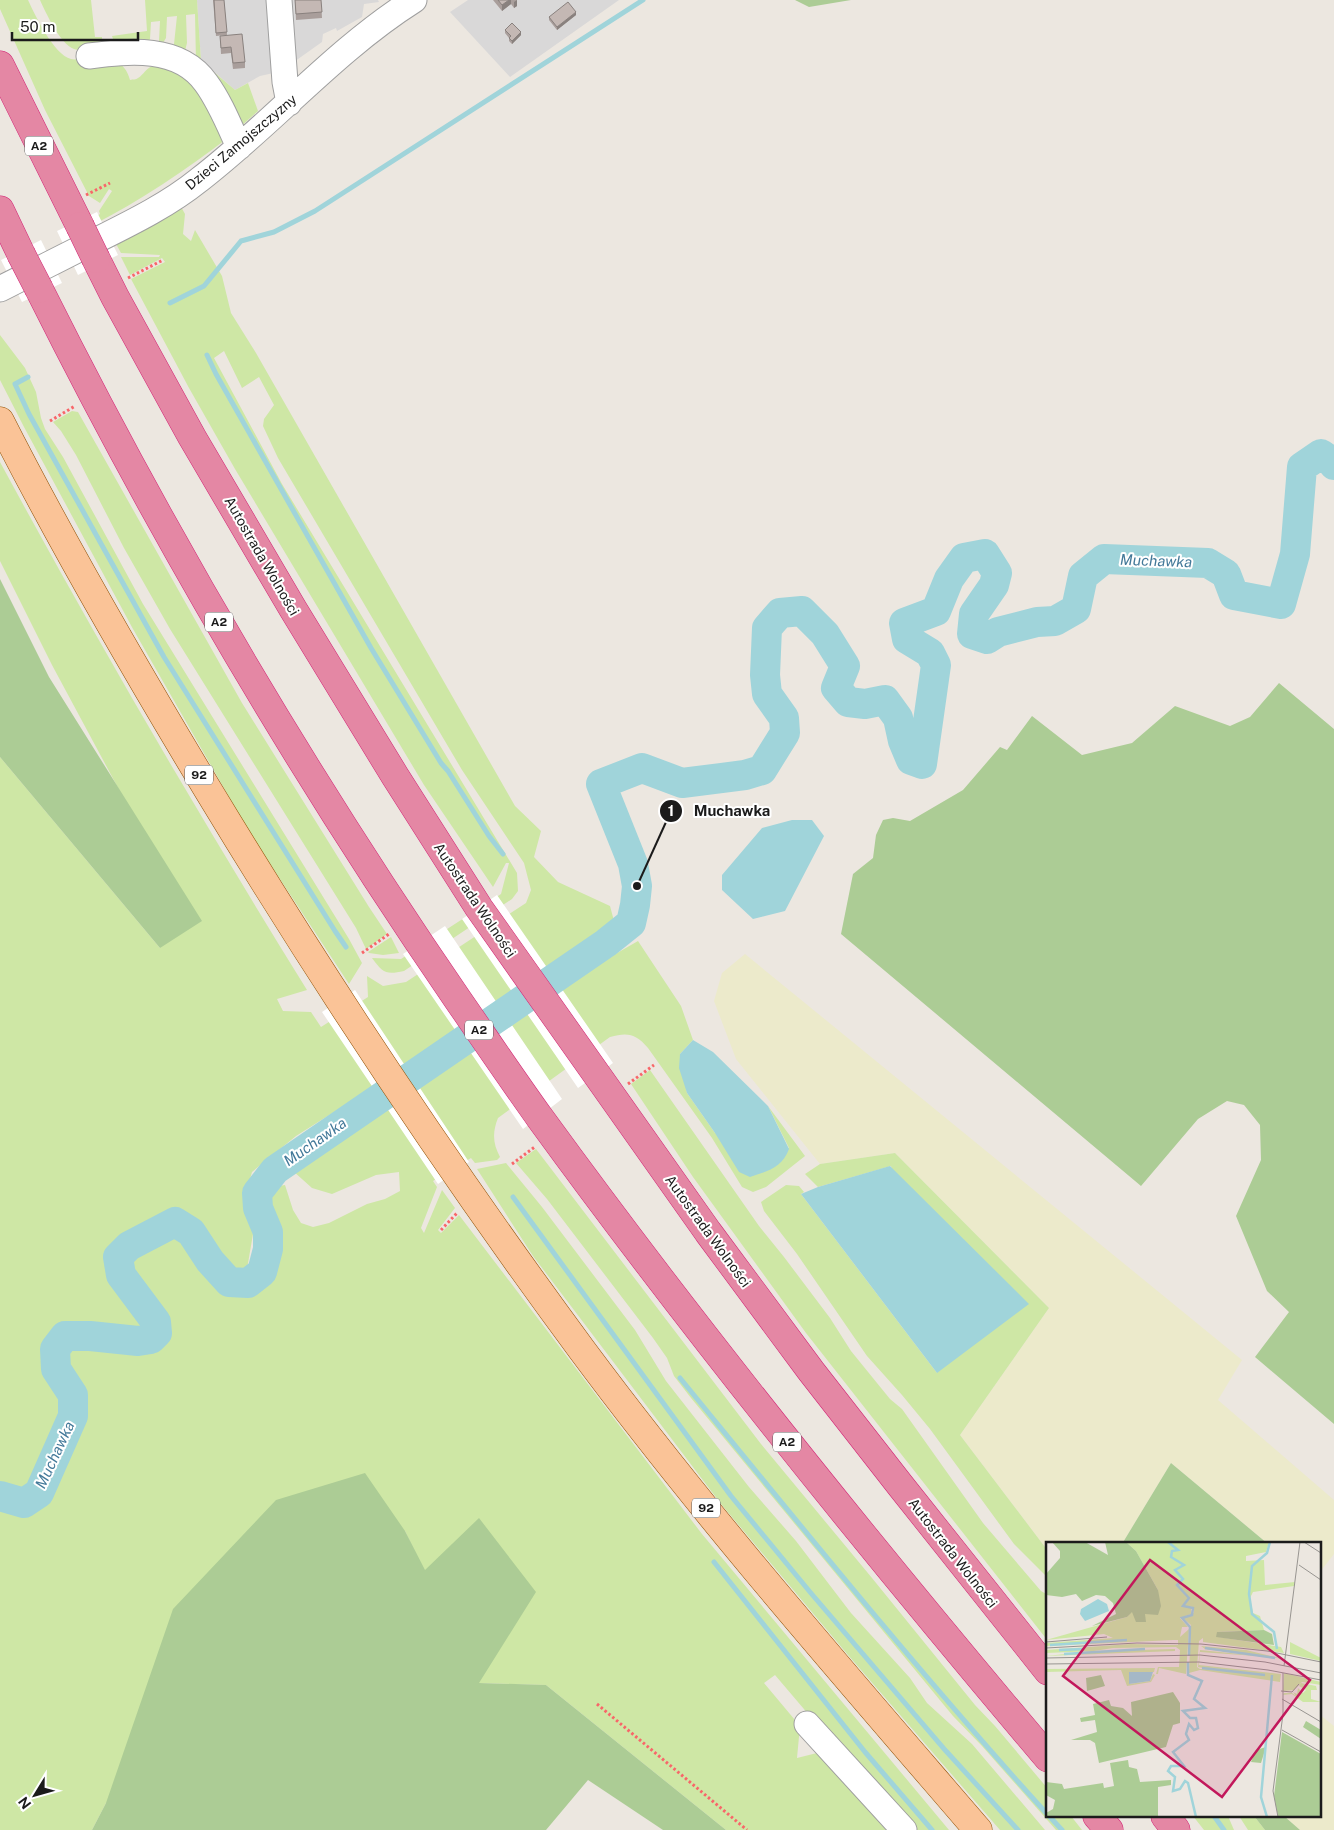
<svg xmlns="http://www.w3.org/2000/svg" width="1334" height="1830" viewBox="0 0 1334 1830" font-family="'Public Sans',sans-serif">
  <rect width="100%" height="100%" fill="#ece7e0"/>
  <!-- residential -->
  <path fill="#d9d8d8" d="M 197,0 L 272,0 L 278,72 L 260,76 L 235,90 L 204,63 L 201,61 Z
    M 288,0 L 378,0 L 379,2 L 364,4 L 362,17 L 337,31 L 336,28 L 323,34 L 322,42 L 291,64 Z
    M 468,0 L 619,0 L 510,77 L 450,12 Z"/>
  <!-- farmland -->
  <path fill="#eceacb" d="M 745,954 L 1242,1360 L 1218,1400 L 1334,1500 L 1334,1554 L 1320,1572 L 1320,1544 L 1268,1544 L 1171,1463 L 1122,1544 L 1048,1544 L 1048,1551 L 960,1435 L 1049,1308 L 895,1153 L 820,1164 L 736,1059 L 714,1001 L 722,973 Z
    M 1320,1715 L 1334,1726 L 1334,1830 L 1300,1830 L 1284,1816 L 1320,1816 Z"/>
  <!-- grass -->
  <path fill="#cee7a5" d="M 0,0 L 28,0 C 35,15 54,55 71,59 C 74,60 79,59 83,58 C 103,58 124,56 130,80 C 133,79 136,80 138,78 C 146,73 147,64 161,65 C 194,69 214,112 229,137 C 186,170 140,201 91,226 L 89,222 L 100,214 L 99,211 L 112,191 L 109,189 L 100,203 L 89,196 L 45,110 L 0,9 Z
    M 40,0 L 91,0 L 95,37 L 102,37 L 102,49 C 93,50 83,52 74,49 C 60,44 46,13 40,0 Z
    M 145,0 L 197,0 L 201,61 L 235,90 L 248,83 L 258,111 L 240,127 L 196,62 L 195,14 L 186,15 L 187,43 L 185,51 L 175,52 L 174,44 L 177,16 L 167,17 L 166,38 L 161,46 L 159,41 L 160,21 L 151,22 L 150,39 L 144,47 L 114,42 L 112,36 L 147,31 Z
    M 180,205 L 185,214 L 183,234 L 191,241 L 195,230 L 222,276 L 231,313 L 256,353 L 515,806 L 541,831 L 534,857 L 558,882 L 610,906 L 614,921 L 418,1059 L 296,1136 L 252,1172 L 246,1193 L 253,1234 L 246,1275 L 236,1276 C 231,1271 225,1266 220,1260 C 209,1247 200,1226 183,1221 C 149,1210 100,1245 116,1283 C 120,1293 142,1316 149,1325 L 149,1330 C 136,1334 124,1330 110,1329 C 92,1328 69,1328 51,1332 L 91,1346 L 128,1348 L 149,1345 L 160,1337 L 165,1322 L 140,1286 L 128,1262 L 134,1251 L 167,1234 L 183,1233 L 216,1283 L 244,1295 L 260,1290 L 275,1271 L 276,1248 L 268,1202 L 279,1186 L 285,1185 L 293,1210 L 301,1223 L 313,1227 L 329,1223 L 367,1204 L 385,1199 L 400,1191 L 399,1172 L 376,1175 L 332,1194 L 312,1188 L 293,1171 L 316,1153 L 598,964 L 638,941 L 681,1006 L 693,1040 L 680,1054 L 687,1093 L 715,1133 L 789,1148 L 768,1106 L 805,1156 L 766,1187 L 753,1192 L 742,1187 L 712,1138 L 648,1048 C 636,1034 628,1032 610,1037 L 498,1118 C 492,1133 493,1144 500,1157 L 497,1160 L 475,1163 L 471,1158 L 433,1181 L 437,1187 L 421,1228 L 424,1233 L 442,1190 L 455,1208 L 438,1230 L 441,1233 L 459,1215 L 702,1534 L 949,1830 L 911,1830 L 843,1755 L 775,1675 L 764,1683 L 800,1726 L 797,1758 L 821,1752 L 886,1830 L 726,1830 L 546,1685 L 478,1683 L 405,1531 L 106,1803 L 92,1830 L 0,1830 L 0,757 L 160,948 L 181,905 L 52,665 L 0,561 L 0,462 C 97,641 199,816 307,990 L 277,999 L 283,1011 L 311,1012 L 321,1027 L 368,997 L 367,976 L 383,986 L 406,982 L 526,903 L 531,890 L 524,863 L 462,770 L 278,458 L 263,426 L 264,419 L 274,405 L 259,377 L 242,388 L 224,351 L 214,358 L 282,484 L 517,873 L 518,891 L 512,899 L 404,971 C 386,975 383,973 372,958 L 401,959 L 501,894 L 509,863 L 506,863 L 493,887 L 424,785 L 235,469 L 189,388 L 131,279 L 165,262 L 162,258 L 130,275 L 121,257 L 159,257 L 160,255 L 121,253 L 115,242 Z
    M 0,335 L 25,368 L 36,392 L 41,418 L 45,429 L 63,457 L 143,604 L 349,939 L 362,963 L 349,984 L 249,832 L 133,629 L 24,427 L 0,380 Z
    M 72,411 L 78,412 L 242,703 L 369,907 L 387,934 L 366,949 L 356,928 L 170,629 L 124,548 L 76,455 L 61,431 L 53,422 Z
    M 391,937 L 399,953 L 383,955 L 369,953 L 368,952 Z
    M 650,1070 L 759,1226 L 784,1257 L 830,1318 L 851,1351 L 890,1399 L 902,1409 L 983,1523 L 1041,1591 L 1048,1595 L 1048,1641 L 806,1333 L 693,1177 L 631,1084 Z
    M 536,1149 L 761,1444 L 872,1578 L 975,1705 L 995,1726 L 1048,1789 L 1048,1816 L 1071,1816 L 1082,1830 L 1056,1830 L 982,1746 L 953,1716 L 691,1398 L 674,1376 L 667,1358 L 653,1338 L 547,1199 L 516,1163 Z
    M 895,1153 L 1049,1308 L 960,1435 L 1048,1551 L 1048,1578 L 1014,1544 L 930,1429 L 902,1395 L 867,1356 L 797,1254 L 764,1211 L 761,1202 L 786,1185 L 799,1186 L 804,1192 L 801,1194 L 937,1373 L 891,1166 L 818,1187 L 805,1174 L 820,1164 Z
    M 506,1163 L 542,1207 L 635,1330 L 666,1381 L 749,1487 L 796,1541 L 851,1613 L 910,1678 L 927,1703 L 972,1744 L 1045,1830 L 1000,1830 L 848,1655 L 721,1504 L 533,1256 L 477,1169 Z
    M 1193,1816 L 1228,1816 L 1234,1830 L 1204,1830 Z
    M 1239,1816 L 1254,1816 L 1265,1830 L 1248,1830 Z"/>
  <!-- forest -->
  <path fill="#accc95" d="M 795,0 L 851,0 L 809,7 Z
    M 0,579 L 49,677 L 202,921 L 160,948 L 0,757 Z
    M 1279,683 L 1334,729 L 1334,1424 L 1255,1357 L 1289,1312 L 1267,1291 L 1236,1216 L 1261,1160 L 1260,1125 L 1244,1105 L 1227,1101 L 1198,1119 L 1141,1186 L 841,934 L 853,874 L 873,858 L 876,835 L 883,820 L 893,818 L 910,821 L 963,790 L 1000,747 L 1007,750 L 1032,716 L 1082,755 L 1132,743 L 1175,706 L 1230,726 L 1250,717 Z
    M 1171,1463 L 1268,1544 L 1122,1544 Z
    M 365,1473 L 405,1531 L 425,1570 L 479,1518 L 536,1592 L 479,1683 L 546,1685 L 726,1830 L 663,1830 L 588,1780 L 546,1830 L 92,1830 L 106,1803 L 173,1609 L 276,1500 Z
    M 1254,1816 L 1284,1816 L 1300,1830 L 1265,1830 Z"/>
  <!-- water -->
  <path fill="#a0d4da" d="M 792,820 L 812,820 L 824,836 L 785,911 L 753,919 L 722,890 L 722,875 L 762,828 Z
    M 693,1040 L 713,1052 L 768,1106 L 789,1149 C 782,1168 768,1171 750,1177 L 739,1172 L 715,1133 L 687,1093 L 679,1068 L 680,1054 Z
    M 890,1166 L 1029,1304 L 937,1373 L 801,1194 L 818,1187 Z"/>
  <!-- pier -->
  <path fill="#fff" d="M 97,212 L 118,255 L 78,275 L 57,231 Z
    M 41,240 L 62,283 L 22,302 L 1,260 Z
    M 497,895 L 613,1063 L 578,1088 L 462,919 Z
    M 445,926 L 562,1099 L 523,1129 L 403,954 Z
    M 355,990 L 469,1162 L 438,1184 L 322,1012 Z"/>
  <g fill="none" stroke-linecap="round" stroke-linejoin="round">
    <!-- stream -->
    <path stroke="#a0d4da" stroke-width="5" d="M 170,303 L 204,286 L 241,241 L 274,232 L 315,211 L 643,0
      M 207,355 L 216,374 L 371,648 L 441,763 L 448,771 L 489,836 L 503,854
      M 28,377 L 15,384 L 29,414 L 164,657 L 335,931 L 346,947
      M 513,1197 L 731,1496 L 810,1592 L 946,1751 L 1018,1830
      M 680,1378 C 800,1525 920,1674 1048,1815
      M 714,1562 L 865,1752 L 932,1830
      M 1049,1816 L 1062,1830
      M 1214,1816 L 1224,1830"/>
    <!-- river -->
    <path stroke="#a0d4da" stroke-width="30" d="M 0,1496 L 24,1503 L 39,1493 L 73,1416 L 73,1395 L 56,1369 L 55,1349 L 65,1336 L 90,1336 L 138,1341 L 151,1339 L 157,1333 L 156,1322 L 121,1275 L 118,1257 L 129,1246 L 175,1222 L 191,1232 L 210,1261 L 229,1282 L 248,1283 L 262,1272 L 268,1249 L 268,1232 L 258,1208 L 257,1193 L 275,1170 L 606,943 L 631,923 L 635,905 L 637,886 L 633,864 L 601,784 L 642,768 L 682,783 L 745,775 L 762,770 L 785,733 L 784,718 L 767,694 L 765,675 L 767,628 L 780,613 L 802,611 L 825,634 L 845,666 L 836,688 L 848,702 L 865,704 L 885,700 L 898,718 L 903,741 L 911,760 L 922,764 L 936,665 L 930,653 L 907,639 L 904,623 L 936,611 L 949,579 L 964,558 L 985,554 L 997,573 L 994,585 L 974,614 L 972,634 L 987,639 L 998,632 L 1037,622 L 1055,621 L 1076,609 L 1083,576 L 1104,559 L 1208,563 L 1226,574 L 1234,595 L 1281,604 L 1295,554 L 1302,467 L 1321,454 L 1331,461 L 1334,465"/>
    <defs>
      <path id="minor" d="M 279,0 L 285,82 L 289,103
        M 89,56 C 129,51 179,45 206,83 C 220,102 229,125 239,147
        M 0,289 C 32,273 63,257 95,241 C 131,223 168,205 199,180 C 273,123 335,50 414,0
        M 807,1724 L 904,1830"/>
      <path id="major" d="M 0,421 C 64,547 135,669 208,790 C 324,982 449,1170 582,1350 C 706,1517 843,1673 978,1830"/>
      <path id="highway" d="M 0,65 L 80,226
        M 0,210 L 21,254
        M 96,259 L 115,297 L 192,437 L 293,609 L 395,776 L 479,908 L 708,1232 L 811,1371 L 900,1485 L 1048,1671
        M 39,289 C 162,535 302,773 458,1000 C 485,1039 512,1079 540,1118 C 700,1338 872,1550 1048,1758
        M 1097,1816 L 1109,1830
        M 1165,1816 L 1176,1830"/>
    </defs>
    <!-- minor casing -->
    <use href="#minor" stroke="#9f9f9f" stroke-width="27"/>
    <!-- major casing -->
    <use href="#major" stroke="#904f02" stroke-width="29"/>
    <!-- highway casing -->
    <use href="#highway" stroke="#d22576" stroke-width="29"/>
    <!-- path -->
    <path stroke="#f86669" stroke-width="3" stroke-dasharray="2.5 2.5" stroke-linecap="butt" d="M 86,195 L 110,183
      M 128,278 L 163,260
      M 50,421 L 75,406
      M 362,953 L 389,934
      M 628,1084 L 654,1065
      M 512,1164 L 536,1146
      M 441,1230 L 457,1213
      M 597,1704 L 747,1830"/>
    <!-- minor -->
    <use href="#minor" stroke="#fff" stroke-width="25"/>
    <!-- major -->
    <use href="#major" stroke="#fac397" stroke-width="28"/>
    <!-- highway -->
    <use href="#highway" stroke="#e487a4" stroke-width="28"/>
    <defs>
      <path id="highway-bridge" d="M 80,226 L 96,259
        M 21,254 L 39,289"/>
    </defs>
    <!-- highway-bridge casing -->
    <use href="#highway-bridge" stroke="#d22576" stroke-width="29" stroke-linecap="butt"/>
    <!-- highway-bridge -->
    <use href="#highway-bridge" stroke="#e487a4" stroke-width="28"/>
  </g>
  <!-- wall -->
  <path fill="#a99e9b" d="M 213,0 L 224,0 L 227,35 L 216,36 Z
    M 295,0 L 321,0 L 322,18 L 296,20 Z
    M 493,0 L 517,0 L 517,6 L 514,8 L 511,4 L 502,11 Z
    M 576,15 L 557,30 L 549,20 L 549,17 Z
    M 505,30 L 521,35 L 512,44 L 509,41 L 509,38 L 505,33 Z
    M 220,36 L 245,62 L 245,68 L 233,69 L 231,53 L 221,54 Z"/>
  <!-- shaded-wall -->
  <path fill="#89817e" d="M 509,0 L 511,0 L 511,4 L 502,11 L 502,5 Z
    M 517,0 L 517,6 L 514,8 L 514,2 Z
    M 576,12 L 576,15 L 557,30 L 557,27 Z
    M 521,32 L 521,35 L 512,44 L 512,41 Z"/>
  <!-- building -->
  <path fill="#c4b8b4" stroke="#89817e" d="M 214,0 L 224,0 L 227,32 L 216,33 Z
    M 295,0 L 321,0 L 322,12 L 296,14 Z
    M 498,0 L 509,0 L 502,5 Z
    M 568,2 L 576,12 L 557,27 L 549,17 Z
    M 512,23 L 521,32 L 512,41 L 509,38 L 511,36 L 505,30 Z
    M 242,34 L 245,62 L 233,63 L 231,47 L 221,48 L 220,36 Z"/>
  <g text-anchor="middle" stroke-width="4" stroke-linejoin="round" paint-order="stroke">
    <!-- shield labels -->
    <g fill="#fff" stroke="#5f5f5f" stroke-width="1">
      <rect x="25" y="136.5" width="28" height="19" rx="4"/>
      <rect x="205" y="612.5" width="28" height="19" rx="4"/>
      <rect x="185" y="765.5" width="28" height="19" rx="4"/>
      <rect x="465" y="1020.5" width="28" height="19" rx="4"/>
      <rect x="773" y="1432.5" width="28" height="19" rx="4"/>
      <rect x="692" y="1498.5" width="28" height="19" rx="4"/>
    </g>
    <g font-size="12" font-weight="bold" fill="#1b1b1b">
      <text x="39" y="150">A2</text>
      <text x="219" y="626">A2</text>
      <text x="199" y="779">92</text>
      <text x="479" y="1034">A2</text>
      <text x="787" y="1446">A2</text>
      <text x="706" y="1512">92</text>
    </g>
    <!-- street labels -->
    <g font-size="14" fill="#1b1b1b" stroke="#fff">
      <text transform="translate(241 142) rotate(-40)" y="5">Dzieci Zamojszczyzny</text>
      <text transform="translate(262 556) rotate(60)" y="5">Autostrada Wolności</text>
      <text transform="translate(475 900) rotate(56)" y="5">Autostrada Wolności</text>
      <text transform="translate(708 1231) rotate(54)" y="5">Autostrada Wolności</text>
      <text transform="translate(953 1553) rotate(52)" y="5">Autostrada Wolności</text>
    </g>
    <!-- water labels -->
    <g font-size="15" font-style="italic" fill="#437999" stroke="#fff">
      <text transform="translate(1156 561) rotate(2)" y="5">Muchawka</text>
      <text transform="translate(315 1142) rotate(-35)" y="5">Muchawka</text>
      <text transform="translate(55 1455) rotate(-65)" y="5">Muchawka</text>
    </g>
  </g>
  <!-- overview -->
  <g transform="translate(1046 1542)">
    <rect width="275" height="275" fill="#ece7e0"/>
    <path d="M 80,0 L 223,0 L 220,10 L 200,14 L 200,19 L 218,18 L 219,43 L 249,40 L 248,44 L 207,50 L 204,56 L 207,71 L 214,74 L 218,88 L 171,90 L 173,95 L 235,105 L 238,111 L 157,100 L 157,96 L 153,99 L 151,125 L 154,127 L 162,127 L 152,125 L 154,108 L 224,115 L 154,110 L 153,123 L 235,132 L 234,140 L 154,128 L 143,131 L 145,83 L 137,76 L 145,74 L 148,70 L 147,65 L 138,64 L 143,56 L 137,64 L 145,66 L 145,72 L 134,76 L 142,85 L 136,85 L 134,95 L 143,87 L 140,132 L 113,126 L 112,132 L 117,132 L 110,132 L 112,125 L 133,125 L 134,108 L 130,105 L 67,106 L 48,109 L 129,107 L 129,109 L 0,114 L 48,109 L 0,111 L 0,108 L 85,102 L 132,103 L 132,98 L 128,98 L 0,104 L 0,101 L 67,96 L 58,92 L 0,98 L 81,75 L 86,69 L 99,72 L 112,48 L 90,9 ZM 244,100 L 275,116 L 275,119 L 244,112 ZM 155,104 L 200,108 L 238,117 L 159,107 ZM 109,126 L 108,130 L 83,130 L 83,142 L 104,139 L 107,132 L 109,133 L 105,140 L 81,144 L 75,128 L 0,130 L 0,127 ZM 238,131 L 275,140 L 275,143 L 256,140 L 248,148 L 237,149 ZM 255,141 L 270,144 L 271,148 L 265,148 L 265,157 L 275,160 L 257,160 L 246,152 L 237,153 L 238,151 L 246,151 L 250,154 L 247,150 L 251,152 L 252,146 L 257,151 L 260,148 L 253,144 Z" fill="#cee7a5"/>
    <path d="M 6,0 L 39,0 L 62,13 L 59,0 L 80,0 L 90,9 L 112,48 L 115,64 L 112,73 L 99,72 L 100,80 L 90,80 L 86,70 L 81,75 L 46,84 L 70,72 L 67,61 L 59,54 L 50,53 L 36,59 L 30,52 L 16,55 L 0,53 L 0,32 L 14,16 L 14,9 ZM 218,88 L 226,92 L 228,103 L 170,95 L 171,90 ZM 55,133 L 59,144 L 41,149 L 40,136 ZM 127,150 L 134,161 L 134,181 L 127,183 L 120,205 L 53,221 L 49,201 L 44,198 L 25,198 L 51,190 L 49,178 L 35,180 L 34,176 L 49,173 L 47,162 L 63,158 L 65,164 L 77,166 L 86,174 L 85,160 ZM 260,179 L 275,188 L 275,197 L 257,185 ZM 236,190 L 275,212 L 275,275 L 232,275 L 228,254 ZM 220,205 L 215,221 L 205,220 L 210,208 ZM 82,218 L 83,225 L 91,227 L 94,240 L 125,238 L 125,243 L 112,245 L 112,275 L 0,275 L 0,271 L 7,267 L 9,258 L 0,253 L 0,240 L 16,242 L 18,247 L 57,241 L 58,246 L 68,244 L 64,221 Z" fill="#accc95"/>
    <path d="M 52,57 L 61,62 L 63,69 L 39,79 L 34,72 L 35,67 ZM 83,130 L 107,130 L 104,139 L 83,142 Z" fill="#a0d4da"/>
    <path fill="none" stroke="#a0d4da" stroke-width="2.5" d="M 122,0 L 132,8 L 126,9 L 125,15 L 138,23 L 129,28 L 137,37 L 131,43 L 143,56 L 137,64 L 147,66 L 146,73 L 136,76 L 144,85 L 143,114M 224,0 L 221,11 L 206,24 L 203,52 L 206,72 L 228,90 L 231,107M 4,103 L 81,98M 159,106 L 229,116M 13,108 L 37,107M 18,112 L 99,107M 142,120 L 142,133 L 156,139 L 148,157 L 159,166 L 137,169 L 144,176 L 150,176 L 152,186 L 148,188 L 143,182 L 140,192 L 143,198 L 127,210 L 138,224 L 125,224 L 122,229 L 129,235 L 127,249 L 134,247 L 139,239 L 142,241 L 150,275M 156,126 L 219,133M 221,275 L 215,255 L 226,133"/>
    <path fill="none" stroke="#989591" stroke-width="1" d="M 258,0 L 275,11M 253,23 L 275,38M 0,100 L 61,95M 0,106 L 91,101 L 155,102 L 221,109 L 275,120M 0,116 L 154,113 L 219,120 L 275,131M 0,122 L 153,120 L 222,128 L 275,138M 238,124 L 254,0M 235,149 L 246,150 L 253,142M 236,157 L 275,180M 236,188 L 275,210M 232,275 L 227,249 L 237,172 L 237,131"/>
    <path fill="#c2185b" fill-opacity="0.15" stroke="#c2185b" stroke-width="2.5" d="M 104,18 L 264,138 L 176,255 L 17,134 Z"/>
    <rect width="275" height="275" fill="none" stroke="#1b1b1b" stroke-width="2.5"/>
  </g>
  <!-- callouts -->
  <path fill="none" stroke="#1b1b1b" stroke-width="2" d="M637 886L671 811"/>
  <g fill="#1b1b1b" stroke="#fff" stroke-width="2">
    <circle cx="637" cy="886" r="5"/>
    <circle cx="671" cy="811" r="12"/>
  </g>
  <g font-size="15" text-anchor="middle" font-weight="bold" fill="#fff">
    <text x="671" y="816">1</text>
  </g>
  <g font-size="15" text-anchor="middle" font-weight="bold" fill="#1b1b1b" stroke="#fff" stroke-width="4" stroke-linejoin="round" paint-order="stroke">
    <text x="732" y="816">Muchawka</text>
  </g>
  <!-- north arrow -->
  <g transform="translate(35 1795) rotate(233)" stroke="#ffffff" stroke-width="4" paint-order="stroke">
  <path d="M0-4L9 19L0 12L-9 19Z" fill="#1b1b1b"/>
  <text y="-8" font-size="14" font-weight="bold" text-anchor="middle" fill="#1b1b1b">N</text>
  </g>
  <!-- scale -->
  <path d="M12 32v8h126v-8" fill="none" stroke="#1b1b1b" stroke-width="2.5"/>
  <text x="20" y="32" font-size="15" fill="#1b1b1b" stroke="#ffffff" stroke-width="4" paint-order="stroke">50 m</text>
</svg>
